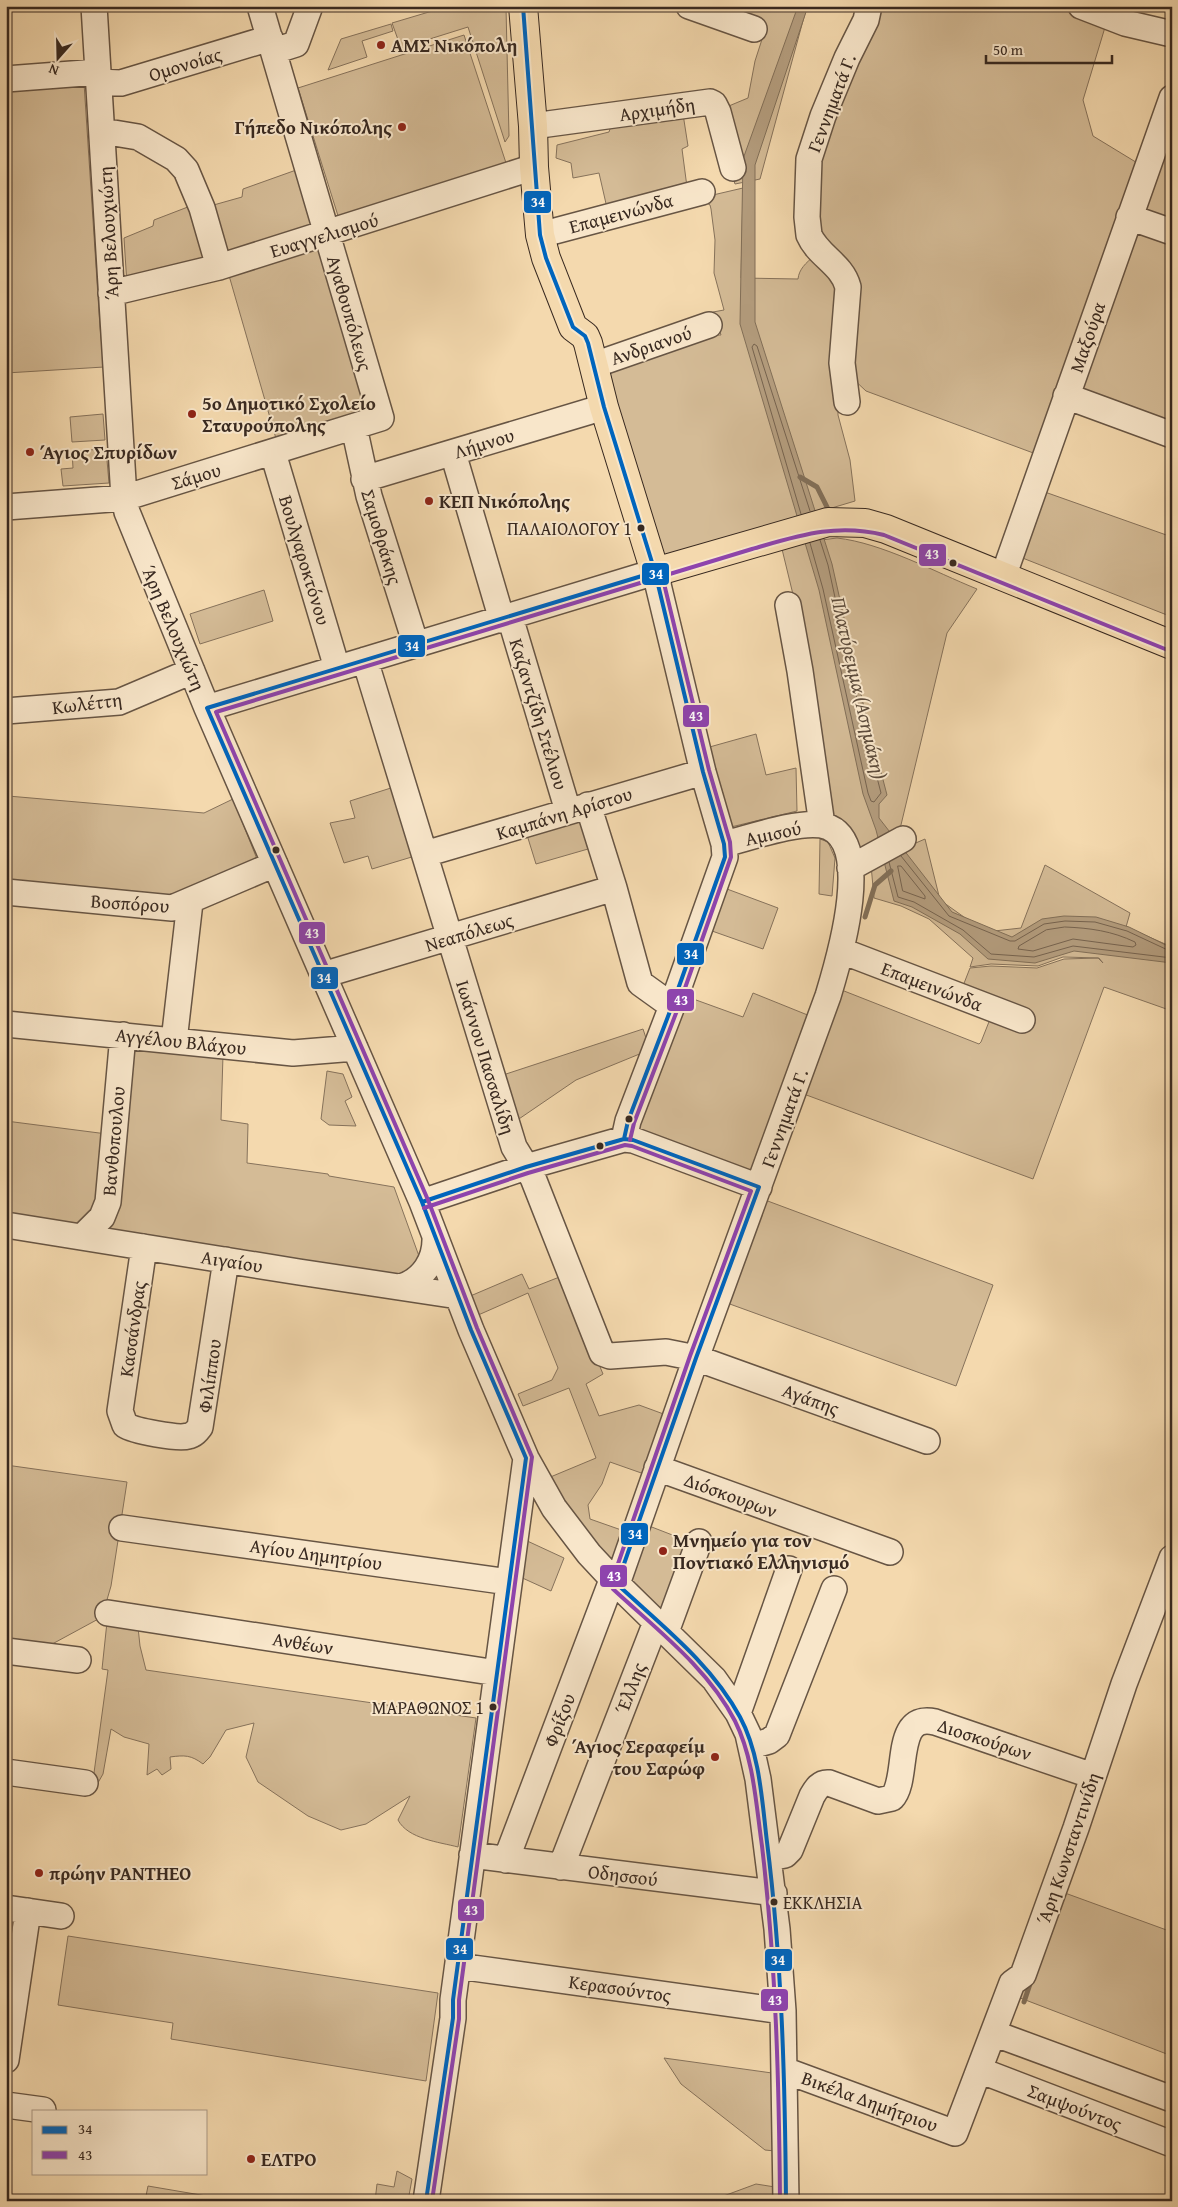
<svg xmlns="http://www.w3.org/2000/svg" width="1178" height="2207" viewBox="0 0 1178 2207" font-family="'Gentium Book Plus',serif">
  <rect width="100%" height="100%" fill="#f4d9ae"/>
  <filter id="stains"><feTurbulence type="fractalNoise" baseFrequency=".004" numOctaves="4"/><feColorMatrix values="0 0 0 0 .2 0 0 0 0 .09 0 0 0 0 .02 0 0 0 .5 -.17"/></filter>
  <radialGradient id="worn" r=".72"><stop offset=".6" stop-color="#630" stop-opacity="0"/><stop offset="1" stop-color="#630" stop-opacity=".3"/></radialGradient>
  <!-- green -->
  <path fill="#d4bb96" stroke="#86725b" d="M 449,6 L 500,6 L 506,8 L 509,136 L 505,142 L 468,27 L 401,48 L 392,23 Z
    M 738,6 L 807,6 L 760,179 L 735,184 L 731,172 L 724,108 L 748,98 L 755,61 L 765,30 L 731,21 Z
    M 876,6 L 1067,6 L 1106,24 L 1083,100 L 1093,136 L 1139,164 L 1036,454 L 866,391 L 850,376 L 853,316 L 822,245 L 814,178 Z
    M 391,24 L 393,31 L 362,41 L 367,57 L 328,70 L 341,39 Z
    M 464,35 L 507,166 L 339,219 L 298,88 Z
    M 84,83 L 100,327 L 104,367 L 6,373 L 6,89 Z
    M 683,114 L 688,146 L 682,149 L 687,187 L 607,208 L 599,173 L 573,178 L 571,163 L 556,158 L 557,145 L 609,132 L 611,126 Z
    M 1172,120 L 1172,426 L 1078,392 Z
    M 299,169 L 315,225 L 224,255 L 210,206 L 242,197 L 243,189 Z
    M 743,188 L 741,278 L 798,279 C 799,269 806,263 814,256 L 837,272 L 838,415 L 850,460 L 855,501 L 665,558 L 601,367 L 705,335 L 721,335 L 713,312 L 724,310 L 714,273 L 715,240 L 711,209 L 710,205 L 700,198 Z
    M 193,205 L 210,260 L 127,285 L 124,238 L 153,226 L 154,220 Z
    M 320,243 L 370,415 L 277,442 L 228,272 Z
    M 103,414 L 105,440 L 72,442 L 70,417 Z
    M 106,449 L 109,483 L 63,486 L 61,469 L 73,468 L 72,451 Z
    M 1042,491 L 1172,537 L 1172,617 L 1020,557 Z
    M 837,538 C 882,543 935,572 977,589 L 947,633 L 900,829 L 860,853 L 828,810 L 798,615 L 781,545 Z
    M 264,590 L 273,621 L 200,644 L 190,614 Z
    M 756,734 L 766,775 L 796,768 L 797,811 L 731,827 L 706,748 Z
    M 394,787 L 415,856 L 372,869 L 368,856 L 344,863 L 330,823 L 355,818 L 350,801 Z
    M 8,796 L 204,813 L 233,799 L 259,864 L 180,900 L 6,884 Z
    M 580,820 L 588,849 L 536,864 L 527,835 Z
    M 820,839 L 828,842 L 835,858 L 832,896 L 819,894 Z
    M 925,839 L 940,900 L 985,932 L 1021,928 L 1045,865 L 1130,913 L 1126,927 L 1172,947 L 1172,1011 L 1104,987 L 1033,1179 L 801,1093 L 839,989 L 979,1044 L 981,1042 L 996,1004 L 961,991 L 970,968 L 991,966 L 1037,968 L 1064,959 L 1098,958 L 1103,963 L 1099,958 L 1063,957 L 1038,966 L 991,964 L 970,967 L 973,958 L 929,919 L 901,906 L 874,898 L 871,865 L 888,855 Z
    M 727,889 L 778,908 L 763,949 L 712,931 Z
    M 753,993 L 815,1018 L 752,1175 L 638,1133 L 635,1125 L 685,996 L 743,1017 Z
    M 643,1029 L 647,1041 L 642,1053 L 576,1080 L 513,1123 L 500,1076 Z
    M 136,1046 L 223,1055 L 221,1120 L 248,1124 L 247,1163 L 328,1174 L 329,1176 L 394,1187 L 428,1281 L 6,1218 L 6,1121 L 107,1134 L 131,1052 Z
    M 327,1071 L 343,1074 L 352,1097 L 345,1101 L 356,1126 L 329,1125 L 321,1119 Z
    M 765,1200 L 993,1285 L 956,1386 L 727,1303 Z
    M 522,1274 L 529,1289 L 562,1276 L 603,1374 L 586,1384 L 599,1416 L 639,1405 L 669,1416 L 647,1475 L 610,1462 L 602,1484 L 588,1505 L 590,1519 L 627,1532 L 614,1569 L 580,1527 L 548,1478 L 596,1458 L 569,1388 L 523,1406 L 518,1394 L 552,1380 L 558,1368 L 528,1293 L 476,1316 L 468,1297 Z
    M 6,1465 L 127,1482 L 111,1586 L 102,1617 L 43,1649 L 6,1644 Z
    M 644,1524 L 693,1543 L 666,1618 L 622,1578 Z
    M 523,1539 L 564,1558 L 551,1591 L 518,1576 Z
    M 107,1622 L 138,1627 L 140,1646 L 146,1670 L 476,1718 L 458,1847 C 439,1842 408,1839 398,1820 L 410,1796 L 366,1824 L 341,1830 L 308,1816 L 258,1782 L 246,1757 L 254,1723 L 226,1730 L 210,1757 L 203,1764 C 191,1755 185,1755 170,1757 L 171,1769 L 162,1775 L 157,1769 L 147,1775 L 149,1744 L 124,1737 L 111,1729 L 103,1774 L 91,1795 L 108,1670 L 102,1669 Z
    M 1054,1889 L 1172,1932 L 1172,2056 L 1015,1996 Z
    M 68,1936 L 438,1993 L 426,2081 L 171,2039 L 173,2023 L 58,2005 Z
    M 664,2058 L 772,2073 L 775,2151 L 765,2150 L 681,2084 Z
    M 397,2171 L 412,2179 L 408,2201 L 375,2201 L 377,2184 L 394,2187 Z
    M 756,2184 L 775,2187 L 776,2201 L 710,2201 Z
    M 148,2186 L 236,2201 L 145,2201 Z"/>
  <!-- water -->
  <path fill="#b49d7e" stroke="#826f58" d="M 798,6 L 808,6 L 755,165 L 755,322 L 832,564 L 863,703 L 887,795 L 879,804 L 879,818 L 952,912 L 1012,937 L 1042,919 L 1064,916 L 1096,917 L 1129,927 L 1172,948 L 1172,963 L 1074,951 L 1035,963 L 988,959 L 960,934 L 912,907 L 894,901 L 876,830 L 863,794 L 819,590 L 740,324 L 743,159 Z"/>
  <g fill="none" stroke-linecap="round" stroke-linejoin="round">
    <!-- shore -->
    <path stroke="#76634f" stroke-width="1" d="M 801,514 L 752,347 L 754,344 L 757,346 L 810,511
      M 810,543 L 823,589 L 868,793 L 871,801 L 874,802 L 881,793 L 858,704 L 828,565 L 820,540
      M 901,856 L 949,916 L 1010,941 L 1015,941 L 1044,924 L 1065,921 L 1095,922 L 1127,931 L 1172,952
      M 889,862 L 898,897 L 914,902 L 963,930 L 991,954 L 1034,957 L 1073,946 L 1172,958
      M 898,866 L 901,866 L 925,896 L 925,899 L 903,891 Z
      M 1065,927 C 1090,928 1112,931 1135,942 L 1136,945 L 1133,947 L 1073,939 L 1033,951 L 1018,949 L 1019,946 L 1046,930 Z"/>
    <!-- stream -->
    <path stroke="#826f58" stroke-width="5" d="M 800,477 L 817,487 L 830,513
      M 865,917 L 875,885 L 891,871
      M 1024,2002 L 1031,1981"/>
    <defs>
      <path id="minor" d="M 94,6 L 124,498 L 127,512 L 207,708 L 422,1202 L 471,1330 L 526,1458 L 554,1508 L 589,1554 L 617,1584 L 714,1679 L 738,1713 L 748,1734 L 758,1779 L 777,1929 L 783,2011 L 786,2201
        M 689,6 L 754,29
        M 1081,6 L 1125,23 L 1172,34
        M 274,51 L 296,44 L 310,6
        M 6,79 L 98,72
        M 99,82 L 121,83 L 270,38
        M 533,126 L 710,102 L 714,104 L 718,112 L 733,168
        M 102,131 L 138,137 L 176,159 L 186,170 L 202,208 L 219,267
        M 1129,217 L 1172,232
        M 540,235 L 702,192
        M 111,293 L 219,267 L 534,167
        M 594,365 L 709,325
        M 1066,396 L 1172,435
        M 847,402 L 842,363 L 848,287 C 842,264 818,256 809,235 L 807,217 L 809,159 L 823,116 L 847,58 L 866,20 L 869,6
        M 354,427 L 369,496 L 416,645
        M 273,453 L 337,668
        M 453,453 L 502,620
        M 364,479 L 604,407
        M 6,507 L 124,498 L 381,418 L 260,6
        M 1003,577 L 1172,98
        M 788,605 L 800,671 L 822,825
        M 510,617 L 568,811
        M 365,660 L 514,1147 L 533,1178 L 602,1353 L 610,1356 L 666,1352 L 696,1358 L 927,1441
        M 207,708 L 655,572 L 703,772 L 724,844 L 725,857 L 672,1006 L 628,1121 L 624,1139
        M 6,711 L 119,702 L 192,671
        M 588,805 L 614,888 L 640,983 L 672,1006
        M 425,854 L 703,772
        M 850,868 L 903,839
        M 6,892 L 172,908 L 275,864
        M 842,951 L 1022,1020
        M 323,975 L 614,888
        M 6,1024 L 293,1053 L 355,1048
        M 174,1041 L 190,902
        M 422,1202 L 526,1167 L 624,1139 L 633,1140 L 759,1187
        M 6,1225 L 299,1272 L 458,1296
        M 82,1237 L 102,1217 L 108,1202 L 123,1035
        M 144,1247 L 120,1411 L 125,1425 C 134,1431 178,1439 188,1436 C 194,1435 197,1431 200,1427 L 226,1260
        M 401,1287 C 423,1280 436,1260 435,1237
        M 657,1468 L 890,1552
        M 122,1528 L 509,1582
        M 617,1584 L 696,1358 L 828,996 C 838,963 878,834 821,825 C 797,821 749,838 724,844
        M 108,1613 L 497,1673
        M 666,1632 L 699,1542
        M 6,1651 L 78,1660
        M 738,1713 L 789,1569
        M 752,1746 L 769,1741 L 777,1735 L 834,1589
        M 6,1772 L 85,1783
        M 472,1855 L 774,1893
        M 769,1858 L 785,1855 L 790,1850 L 812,1796 C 816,1789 820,1782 829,1783 L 878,1801 L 892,1798 C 910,1779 892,1712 935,1722 L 1093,1776
        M 506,1860 L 612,1580
        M 561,1867 L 656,1622
        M 6,1908 L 61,1916
        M 458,1966 L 783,2011
        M 993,2033 L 1172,2099
        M 6,2060 L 28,1911
        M 784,2070 L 955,2133 L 1012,1983 L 1023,1975 L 1076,1828 L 1124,1684 L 1172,1558
        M 979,2070 L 1172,2144
        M 6,2105 L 43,2110
        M 426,2201 L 453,2018 L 453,2000 L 526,1458"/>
      <path id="major" d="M 523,6 L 533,126 L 534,167 L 540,235 L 546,258 L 573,327 L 585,336 L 588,343 L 604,407 L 655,572 L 828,522 L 865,523 L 886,529 L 1172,645"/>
    </defs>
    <!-- minor casing -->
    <use href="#minor" stroke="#675544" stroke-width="28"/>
    <!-- major casing -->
    <use href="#major" stroke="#382920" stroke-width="30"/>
    <!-- minor -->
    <use href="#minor" stroke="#f8e6ca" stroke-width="25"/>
    <!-- major -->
    <use href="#major" stroke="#f4d9ae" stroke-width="28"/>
    <defs>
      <path id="bus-1" d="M 523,6 L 540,235 L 546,258 L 573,327 L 585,336 L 588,343 L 604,407 L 655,572 L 703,772 L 724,844 L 725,857 L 672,1006 L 628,1121 L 624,1139
        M 422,1202 L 526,1167 L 624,1139 L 633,1140 L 759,1187 L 696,1358 L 617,1584 C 661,1625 711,1663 740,1717 C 760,1754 762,1801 767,1842 C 782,1961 785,2081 786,2201
        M 426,2201 L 453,2018 L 453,2000 L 526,1458 L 471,1330 L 422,1202 L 207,708 L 655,572"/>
      <path id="bus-2" d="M 630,1140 L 634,1123 L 678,1008 L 731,857 L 730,842 L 709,770 L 661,571
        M 424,1208 L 528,1173 L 625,1145 L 632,1146 L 751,1191 L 690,1356 L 611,1584 L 613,1589 C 656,1629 708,1668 735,1721 C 754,1759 756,1805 762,1846 C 776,1964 779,2082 780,2201
        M 432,2201 L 459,2019 L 459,2000 L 532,1457 L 477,1328 L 428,1200 L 216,712 L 752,549 C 798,536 835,523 884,535 L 1170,651"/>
    </defs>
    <!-- bus-1 casing -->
    <use href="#bus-1" stroke="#f8e6ca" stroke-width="8"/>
    <!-- bus-2 casing -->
    <use href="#bus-2" stroke="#f8e6ca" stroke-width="8"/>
    <!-- bus-1 -->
    <use href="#bus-1" stroke="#0065bd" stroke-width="4"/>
    <!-- bus-2 -->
    <use href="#bus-2" stroke="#8e44ad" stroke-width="4"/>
  </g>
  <!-- markers -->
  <g fill="#8f2418" stroke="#f8e6ca" stroke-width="2">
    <circle cx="381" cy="45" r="5"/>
    <circle cx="402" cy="127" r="5"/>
    <circle cx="192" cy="414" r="5"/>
    <circle cx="30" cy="452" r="5"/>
    <circle cx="429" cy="501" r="5"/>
    <circle cx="663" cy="1551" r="5"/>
    <circle cx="715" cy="1757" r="5"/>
    <circle cx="39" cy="1873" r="5"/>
    <circle cx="251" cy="2159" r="5"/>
  </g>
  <g fill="#382920" stroke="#f8e6ca" stroke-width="2">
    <circle cx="641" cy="528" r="4.5"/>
    <circle cx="953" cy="563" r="4.5"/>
    <circle cx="276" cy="850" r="4.5"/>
    <circle cx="629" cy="1119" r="4.5"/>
    <circle cx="600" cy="1146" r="4.5"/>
    <circle cx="493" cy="1707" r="4.5"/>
    <circle cx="774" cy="1902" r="4.5"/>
  </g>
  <g text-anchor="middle" stroke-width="4" stroke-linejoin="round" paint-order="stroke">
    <!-- bus labels -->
    <g font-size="18" fill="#382920" stroke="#f8e6ca" text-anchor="end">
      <text x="632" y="535">ΠΑΛΑΙΟΛΟΓΟΥ 1</text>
      <text x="484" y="1714">ΜΑΡΑΘΩΝΟΣ 1</text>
      <text x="783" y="1909" text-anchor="start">ΕΚΚΛΗΣΙΑ</text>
    </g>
    <!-- poi labels -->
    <g font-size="19" font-weight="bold" fill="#382920" stroke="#f8e6ca" text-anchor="start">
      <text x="391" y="52">ΑΜΣ Νικόπολη</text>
      <text x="392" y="134" text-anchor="end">Γήπεδο Νικόπολης</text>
      <text x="202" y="410">5ο Δημοτικό Σχολείο<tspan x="202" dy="22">Σταυρούπολης</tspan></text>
      <text x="40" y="459">Άγιος Σπυρίδων</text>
      <text x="439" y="508">ΚΕΠ Νικόπολης</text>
      <text x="673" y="1547">Μνημείο για τον<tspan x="673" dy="22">Ποντιακό Ελληνισμό</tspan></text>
      <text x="705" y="1753" text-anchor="end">Άγιος Σεραφείμ<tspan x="705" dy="22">του Σαρώφ</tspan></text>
      <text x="49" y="1880">πρώην PANTHEO</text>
      <text x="261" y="2166">ΕΛΤΡΟ</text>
    </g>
    <!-- street labels -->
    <g font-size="19" fill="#382920" stroke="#f8e6ca">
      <text transform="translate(185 64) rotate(-17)" y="7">Ομονοίας</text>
      <text transform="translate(831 103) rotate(-69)" y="7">Γεννηματά Γ.</text>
      <text transform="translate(657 109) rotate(-8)" y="7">Αρχιμήδη</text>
      <text transform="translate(621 213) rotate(-15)" y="7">Επαμεινώνδα</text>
      <text transform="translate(108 233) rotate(-93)" y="7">Άρη Βελουχιώτη</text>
      <text transform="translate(324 235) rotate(-17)" y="7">Ευαγγελισμού</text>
      <text transform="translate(350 313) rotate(74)" y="7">Αγαθουπόλεως</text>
      <text transform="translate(1087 337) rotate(-71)" y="7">Μαξούρα</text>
      <text transform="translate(651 345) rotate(-19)" y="7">Ανδριανού</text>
      <text transform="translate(484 443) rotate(-17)" y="7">Λήμνου</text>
      <text transform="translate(196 476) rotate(-17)" y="7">Σάμου</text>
      <text transform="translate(382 537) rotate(73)" y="7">Σαμοθράκης</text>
      <text transform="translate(305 560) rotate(73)" y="7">Βουλγαροκτόνου</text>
      <text transform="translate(174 628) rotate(67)" y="7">Άρη Βελουχιώτη</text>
      <text transform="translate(87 703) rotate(-7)" y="7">Κωλέττη</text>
      <text transform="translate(539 714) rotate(73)" y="7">Καζαντζίδη Στέλιου</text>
      <text transform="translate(564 813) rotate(-17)" y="7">Καμπάνη Αρίστου</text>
      <text transform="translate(773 833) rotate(-12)" y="7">Αμισού</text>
      <text transform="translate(130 903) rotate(4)" y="7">Βοσπόρου</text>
      <text transform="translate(469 932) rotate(-17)" y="7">Νεαπόλεως</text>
      <text transform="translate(932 986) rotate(21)" y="7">Επαμεινώνδα</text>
      <text transform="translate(181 1041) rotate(6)" y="7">Αγγέλου Βλάχου</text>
      <text transform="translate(486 1057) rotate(73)" y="7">Ιωάννου Πασσαλίδη</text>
      <text transform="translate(784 1118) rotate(-70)" y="7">Γεννηματά Γ.</text>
      <text transform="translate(113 1141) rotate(-85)" y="7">Βανθοπουλου</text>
      <text transform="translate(232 1261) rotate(9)" y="7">Αιγαίου</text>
      <text transform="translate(132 1329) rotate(-82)" y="7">Κασσάνδρας</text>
      <text transform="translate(209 1376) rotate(-82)" y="7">Φιλίππου</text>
      <text transform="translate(811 1399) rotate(20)" y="7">Αγάπης</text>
      <text transform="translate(731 1495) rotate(20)" y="7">Διόσκουρων</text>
      <text transform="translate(316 1554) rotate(8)" y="7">Αγίου Δημητρίου</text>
      <text transform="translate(303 1643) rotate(9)" y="7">Ανθέων</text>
      <text transform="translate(630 1688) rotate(-69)" y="7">Έλλης</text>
      <text transform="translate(559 1720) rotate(-69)" y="7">Φρίξου</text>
      <text transform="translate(985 1739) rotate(18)" y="7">Διοσκούρων</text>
      <text transform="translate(1068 1848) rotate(-71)" y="7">Άρη Κωνσταντινίδη</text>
      <text transform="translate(623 1875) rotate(7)" y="7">Οδησσού</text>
      <text transform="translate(620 1988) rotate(8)" y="7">Κερασούντος</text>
      <text transform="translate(870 2101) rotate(20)" y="7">Βικέλα Δημήτριου</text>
      <text transform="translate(1075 2107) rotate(21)" y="7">Σαμψούντος</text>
    </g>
    <!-- water labels -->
    <g font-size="20" font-style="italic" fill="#5d4c3c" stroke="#f8e6ca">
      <text transform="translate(859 688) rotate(77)" y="7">Πλατύρεμμα (Ασημάκη)</text>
    </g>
  </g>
  <g stroke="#f8e6ca" stroke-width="2">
    <rect x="523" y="190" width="29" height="24" rx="5" fill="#0065bd"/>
    <rect x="918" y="543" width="29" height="24" rx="5" fill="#8e44ad"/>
    <rect x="641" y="562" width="29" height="24" rx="5" fill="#0065bd"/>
    <rect x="397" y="634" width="29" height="24" rx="5" fill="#0065bd"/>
    <rect x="682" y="704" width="28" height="24" rx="5" fill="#8e44ad"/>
    <rect x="298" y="921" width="28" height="24" rx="5" fill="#8e44ad"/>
    <rect x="676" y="942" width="29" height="24" rx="5" fill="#0065bd"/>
    <rect x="310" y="966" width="29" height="24" rx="5" fill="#0065bd"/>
    <rect x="666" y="988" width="29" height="24" rx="5" fill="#8e44ad"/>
    <rect x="620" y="1522" width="29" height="24" rx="5" fill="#0065bd"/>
    <rect x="599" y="1564" width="29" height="24" rx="5" fill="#8e44ad"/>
    <rect x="457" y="1898" width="28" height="24" rx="5" fill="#8e44ad"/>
    <rect x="445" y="1937" width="29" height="24" rx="5" fill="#0065bd"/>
    <rect x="764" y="1948" width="29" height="24" rx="5" fill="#0065bd"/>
    <rect x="760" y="1988" width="29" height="24" rx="5" fill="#8e44ad"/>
  </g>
  <g font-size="14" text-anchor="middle" font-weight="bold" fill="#fff">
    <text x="538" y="207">34</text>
    <text x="932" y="559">43</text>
    <text x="656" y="579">34</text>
    <text x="412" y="651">34</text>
    <text x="696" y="721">43</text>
    <text x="312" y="938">43</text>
    <text x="691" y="959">34</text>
    <text x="324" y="983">34</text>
    <text x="681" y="1005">43</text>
    <text x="635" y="1539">34</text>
    <text x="614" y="1581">43</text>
    <text x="471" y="1915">43</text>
    <text x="460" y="1954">34</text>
    <text x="778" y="1965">34</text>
    <text x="775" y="2005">43</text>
  </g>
  <!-- margin -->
  <rect width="1178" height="2207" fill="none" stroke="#f4d9ae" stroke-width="25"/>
  <rect x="8" y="8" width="1163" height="2192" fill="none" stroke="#382920" stroke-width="2.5"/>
  <rect x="12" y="12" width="1153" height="2182" fill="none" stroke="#382920"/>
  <!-- legend -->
  <rect x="32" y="2110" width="175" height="65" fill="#f8e6ca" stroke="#ab9a86"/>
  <rect x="42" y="2126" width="25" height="8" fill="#0065bd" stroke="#ab9a86"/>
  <text x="78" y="2134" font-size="15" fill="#382920">34</text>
  <rect x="42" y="2151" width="25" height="8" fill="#8e44ad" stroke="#ab9a86"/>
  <text x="78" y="2160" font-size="15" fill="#382920">43</text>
  <!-- north arrow -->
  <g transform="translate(58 58) rotate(200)" stroke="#f8e6ca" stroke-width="4" paint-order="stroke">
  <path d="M0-4L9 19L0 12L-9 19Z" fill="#382920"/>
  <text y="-8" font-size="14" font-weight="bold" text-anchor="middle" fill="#382920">N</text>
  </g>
  <!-- scale -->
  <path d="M986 55v8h126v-8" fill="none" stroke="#382920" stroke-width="2.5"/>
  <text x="993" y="55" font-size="15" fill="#382920" stroke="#f8e6ca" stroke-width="4" paint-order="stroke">50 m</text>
  <rect width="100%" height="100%" filter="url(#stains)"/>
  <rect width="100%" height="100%" fill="url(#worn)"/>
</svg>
